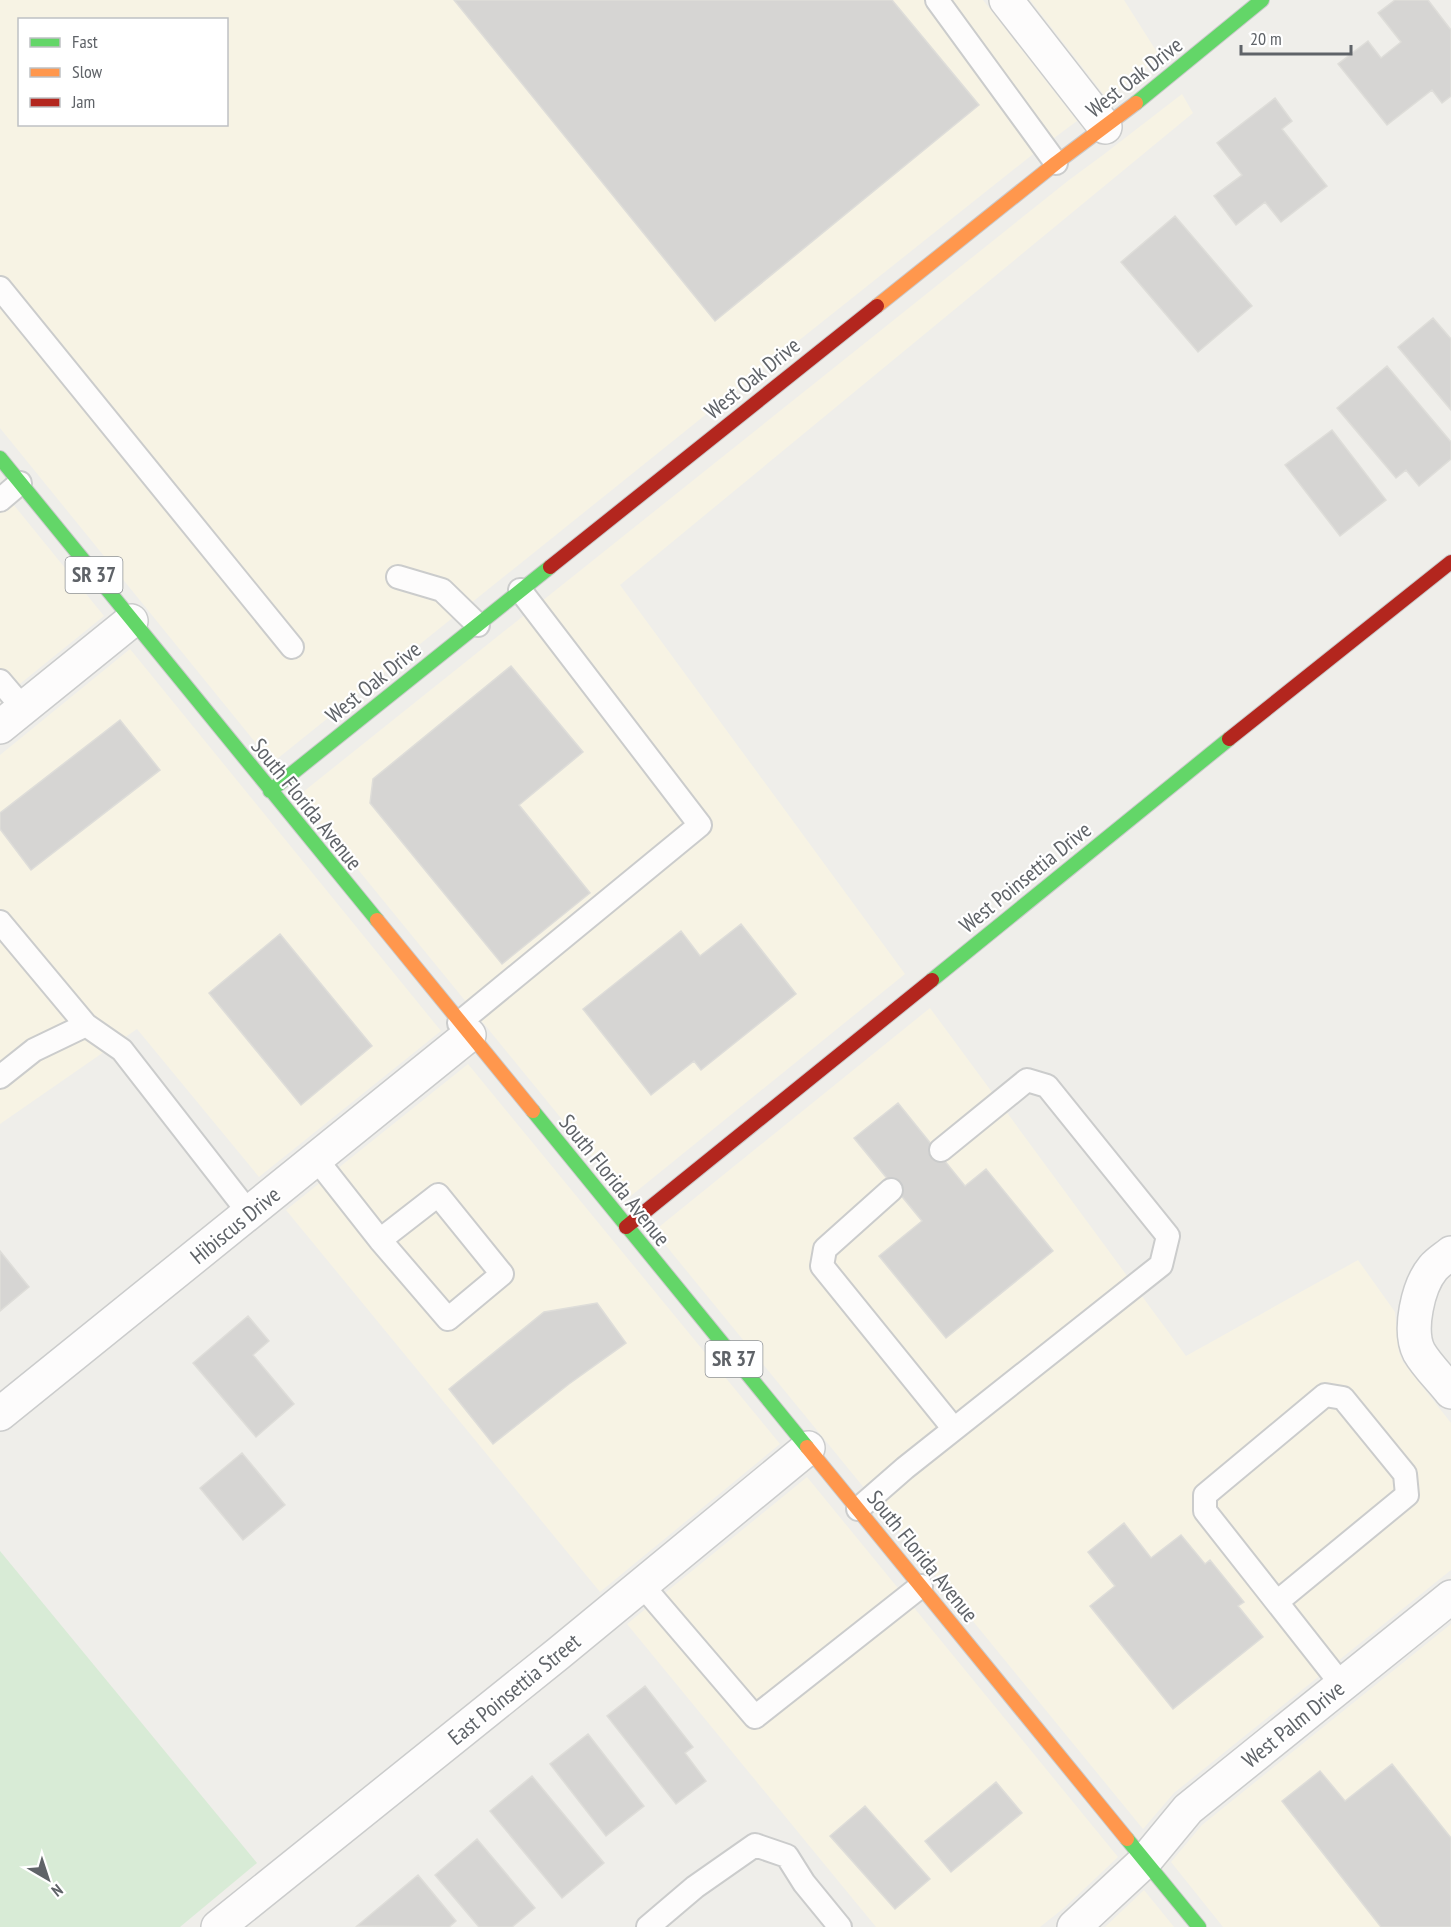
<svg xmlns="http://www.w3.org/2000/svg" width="1451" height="1927" viewBox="0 0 1451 1927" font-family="'PT Sans Narrow',sans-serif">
  <rect width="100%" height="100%" fill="#efeeea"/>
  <!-- commercial -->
  <path fill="#f7f3e4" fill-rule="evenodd" d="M 0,0 L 983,0 L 1077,121 L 1042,147 L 719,404 L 272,763 L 0,428 ZM 20,20 L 226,20 L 226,124 L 20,124 Z
    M 1030,0 L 1124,0 L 1160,57 L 1107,99 Z
    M 1182,94 L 1193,113 L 620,585 L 905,974 L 627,1199 L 298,796 L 1069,180 L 1103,155 Z
    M 0,488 L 104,616 L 0,700 Z
    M 130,649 L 441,1031 L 259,1177 L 137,1029 L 0,1124 L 0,755 Z
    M 930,1008 L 1186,1356 L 1358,1260 L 1395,1312 L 1399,1352 L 1403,1362 L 1451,1423 L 1451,1570 L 1174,1793 L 1143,1829 L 654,1231 Z
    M 468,1064 L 780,1444 L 600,1592 L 286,1210 Z
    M 807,1477 L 1118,1857 L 1064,1908 L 1040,1927 L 876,1927 L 627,1624 Z
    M 1451,1624 L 1451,1927 L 1223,1927 L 1171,1862 L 1202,1825 Z
    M 1144,1890 L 1174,1927 L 1105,1927 Z"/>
  <!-- green -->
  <path fill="#d8ebd6" d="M 0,1551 L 257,1863 L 180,1927 L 0,1927 Z"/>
  <!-- building -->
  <path fill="#d6d5d3" stroke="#deddd9" stroke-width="1.5" d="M 454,0 L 892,0 L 979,105 L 715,321 Z
    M 1395,0 L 1428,0 L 1451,30 L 1451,96 L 1442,103 L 1432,90 L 1387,125 L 1338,64 L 1368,41 L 1381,58 L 1401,42 L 1378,13 Z
    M 1275,98 L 1292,121 L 1282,129 L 1327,186 L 1281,222 L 1265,202 L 1236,225 L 1214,196 L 1242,175 L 1217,143 Z
    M 1175,216 L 1252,306 L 1198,352 L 1121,262 Z
    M 1433,318 L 1451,339 L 1451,410 L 1398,347 Z
    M 1387,366 L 1451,442 L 1451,459 L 1419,486 L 1406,470 L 1396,478 L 1337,408 Z
    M 1332,430 L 1386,500 L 1340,536 L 1285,465 Z
    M 511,666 L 583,752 L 519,805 L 590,893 L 502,964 L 370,803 L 373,779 Z
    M 120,720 L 160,770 L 31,870 L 0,829 L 0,813 Z
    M 741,924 L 796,994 L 701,1070 L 694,1061 L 651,1095 L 583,1009 L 681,931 L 700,956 Z
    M 280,934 L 372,1046 L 301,1105 L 209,993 Z
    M 898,1103 L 965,1186 L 986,1169 L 1053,1251 L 946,1338 L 879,1256 L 922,1221 L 854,1138 Z
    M 0,1251 L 29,1287 L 0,1311 Z
    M 597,1303 L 626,1343 L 569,1384 L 493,1444 L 449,1389 L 544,1312 Z
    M 248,1316 L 269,1341 L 253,1355 L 294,1404 L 256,1437 L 193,1363 Z
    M 242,1453 L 285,1505 L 243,1540 L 200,1488 Z
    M 1124,1523 L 1151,1558 L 1181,1535 L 1205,1564 L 1210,1560 L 1244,1602 L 1238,1606 L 1263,1637 L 1173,1709 L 1090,1606 L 1115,1586 L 1088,1552 Z
    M 645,1686 L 693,1747 L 685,1753 L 706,1781 L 676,1804 L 607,1716 Z
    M 588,1734 L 644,1806 L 606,1836 L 550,1764 Z
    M 1392,1764 L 1451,1838 L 1451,1927 L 1381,1927 L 1282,1801 L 1320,1771 L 1345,1801 Z
    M 532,1776 L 604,1863 L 562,1898 L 490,1811 Z
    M 996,1782 L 1022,1813 L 951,1872 L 925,1841 Z
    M 865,1806 L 930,1879 L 895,1909 L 830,1836 Z
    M 477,1839 L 535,1908 L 512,1927 L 479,1927 L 435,1875 Z
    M 418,1875 L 456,1921 L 449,1927 L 357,1926 Z"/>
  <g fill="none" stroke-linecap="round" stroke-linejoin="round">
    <defs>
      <path id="lane" d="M 937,0 L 1056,163
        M 0,288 L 292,647
        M 0,500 L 20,483
        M 398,577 L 442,590 L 478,625
        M 0,681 L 23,708
        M 0,922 L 86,1025
        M 459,1023 L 700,825 L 520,590
        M 0,1077 L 34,1050 L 86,1025 L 122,1050 L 249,1213
        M 317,1160 L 380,1240 L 448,1319 L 502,1274 L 438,1195 L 380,1240
        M 891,1190 L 825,1249 L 822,1266 L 954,1429
        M 858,1509 L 905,1468 L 1161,1265 L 1168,1236 L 1047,1086 L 1027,1080 L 941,1150
        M 642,1585 L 755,1717 L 921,1586
        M 1277,1602 L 1407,1495 L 1405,1474 L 1343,1398 L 1325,1395 L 1205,1495 L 1205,1511 L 1342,1685
        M 648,1927 L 695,1887 L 755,1845 L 787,1856 L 804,1883 L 840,1927"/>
      <path id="street" d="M 1006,0 L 1105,127
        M 0,727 L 131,621
        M 1451,1253 C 1445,1258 1438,1262 1433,1268 C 1418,1286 1408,1330 1419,1352 C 1427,1366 1441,1379 1451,1392
        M 0,1414 L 469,1035
        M 218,1927 L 559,1653 L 808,1448
        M 1074,1927 L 1145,1861 L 1188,1809 L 1451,1597"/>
      <path id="fast" d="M 1136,103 L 1262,0
        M 0,458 L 377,920
        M 270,791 L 550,567
        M 932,980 L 1229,739
        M 533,1111 L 807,1447
        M 1127,1839 L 1199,1927"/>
      <path id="slow" d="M 877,306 L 1056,163 L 1136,103
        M 377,920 L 533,1111
        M 807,1447 L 1127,1839"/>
      <path id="jam" d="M 550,567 L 877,306
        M 1229,739 L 1451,562
        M 626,1227 L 932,980"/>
    </defs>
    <!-- lane casing -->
    <use href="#lane" stroke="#cbcccc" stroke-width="26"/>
    <!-- street casing -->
    <use href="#street" stroke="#cbcccc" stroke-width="36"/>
    <!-- fast casing -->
    <use href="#fast" stroke="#cacacb" stroke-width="16"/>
    <!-- slow casing -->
    <use href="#slow" stroke="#cacacb" stroke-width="16"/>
    <!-- jam casing -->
    <use href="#jam" stroke="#cacacb" stroke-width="16"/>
    <!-- lane -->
    <use href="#lane" stroke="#fdfcfc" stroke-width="22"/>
    <!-- street -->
    <use href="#street" stroke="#fdfcfc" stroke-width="33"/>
    <!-- fast -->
    <use href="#fast" stroke="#63d668" stroke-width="14"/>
    <!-- slow -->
    <use href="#slow" stroke="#ff974d" stroke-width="14"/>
    <!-- jam -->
    <use href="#jam" stroke="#b3261e" stroke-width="14"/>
  </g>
  <g text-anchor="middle" stroke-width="4.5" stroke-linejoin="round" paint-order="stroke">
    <!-- shield labels -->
    <g fill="#fff" stroke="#8f9295" stroke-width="1.5">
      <rect x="65.5" y="557" width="57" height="36" rx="4.5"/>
      <rect x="705.5" y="1341" width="57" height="36" rx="4.5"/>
    </g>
    <g font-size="21" font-weight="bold" fill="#5f6368">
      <text x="94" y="582">SR 37</text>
      <text x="734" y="1366">SR 37</text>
    </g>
    <!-- street labels -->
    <g font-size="22" fill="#5f6368" stroke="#fff">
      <text transform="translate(1134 77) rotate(-38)" y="8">West Oak Drive</text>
      <text transform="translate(752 378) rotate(-39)" y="8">West Oak Drive</text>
      <text transform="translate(373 682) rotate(-39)" y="8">West Oak Drive</text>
      <text transform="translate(307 804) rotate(51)" y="8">South Florida Avenue</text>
      <text transform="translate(1025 877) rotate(-39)" y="8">West Poinsettia Drive</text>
      <text transform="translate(615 1180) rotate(51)" y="8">South Florida Avenue</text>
      <text transform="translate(235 1225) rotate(-39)" y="8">Hibiscus Drive</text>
      <text transform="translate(923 1556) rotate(51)" y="8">South Florida Avenue</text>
      <text transform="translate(514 1689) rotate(-39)" y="8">East Poinsettia Street</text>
      <text transform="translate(1293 1724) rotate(-39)" y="8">West Palm Drive</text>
    </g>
  </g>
  <!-- legend -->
  <rect x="18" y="18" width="210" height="108" fill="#ffffff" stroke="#bfc1c3" stroke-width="1.5"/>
  <rect x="30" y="38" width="30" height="9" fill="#63d668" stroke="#bfc1c3" stroke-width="1.5"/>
  <text x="72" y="48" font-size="18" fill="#5f6368">Fast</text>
  <rect x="30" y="68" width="30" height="9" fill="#ff974d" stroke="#bfc1c3" stroke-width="1.5"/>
  <text x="72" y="78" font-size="18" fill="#5f6368">Slow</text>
  <rect x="30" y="98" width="30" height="9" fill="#b3261e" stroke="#bfc1c3" stroke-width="1.5"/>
  <text x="72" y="108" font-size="18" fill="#5f6368">Jam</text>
  <!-- north arrow -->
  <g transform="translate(48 1879) rotate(141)" stroke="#ffffff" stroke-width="4.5" paint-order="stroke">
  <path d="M0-4.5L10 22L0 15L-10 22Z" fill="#5f6368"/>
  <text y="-9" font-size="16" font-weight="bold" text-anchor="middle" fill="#5f6368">N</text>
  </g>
  <!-- scale -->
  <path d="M1241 45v9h110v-9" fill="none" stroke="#5f6368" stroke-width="3"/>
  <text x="1250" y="45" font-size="18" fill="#5f6368" stroke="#ffffff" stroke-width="4.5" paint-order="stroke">20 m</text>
</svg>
